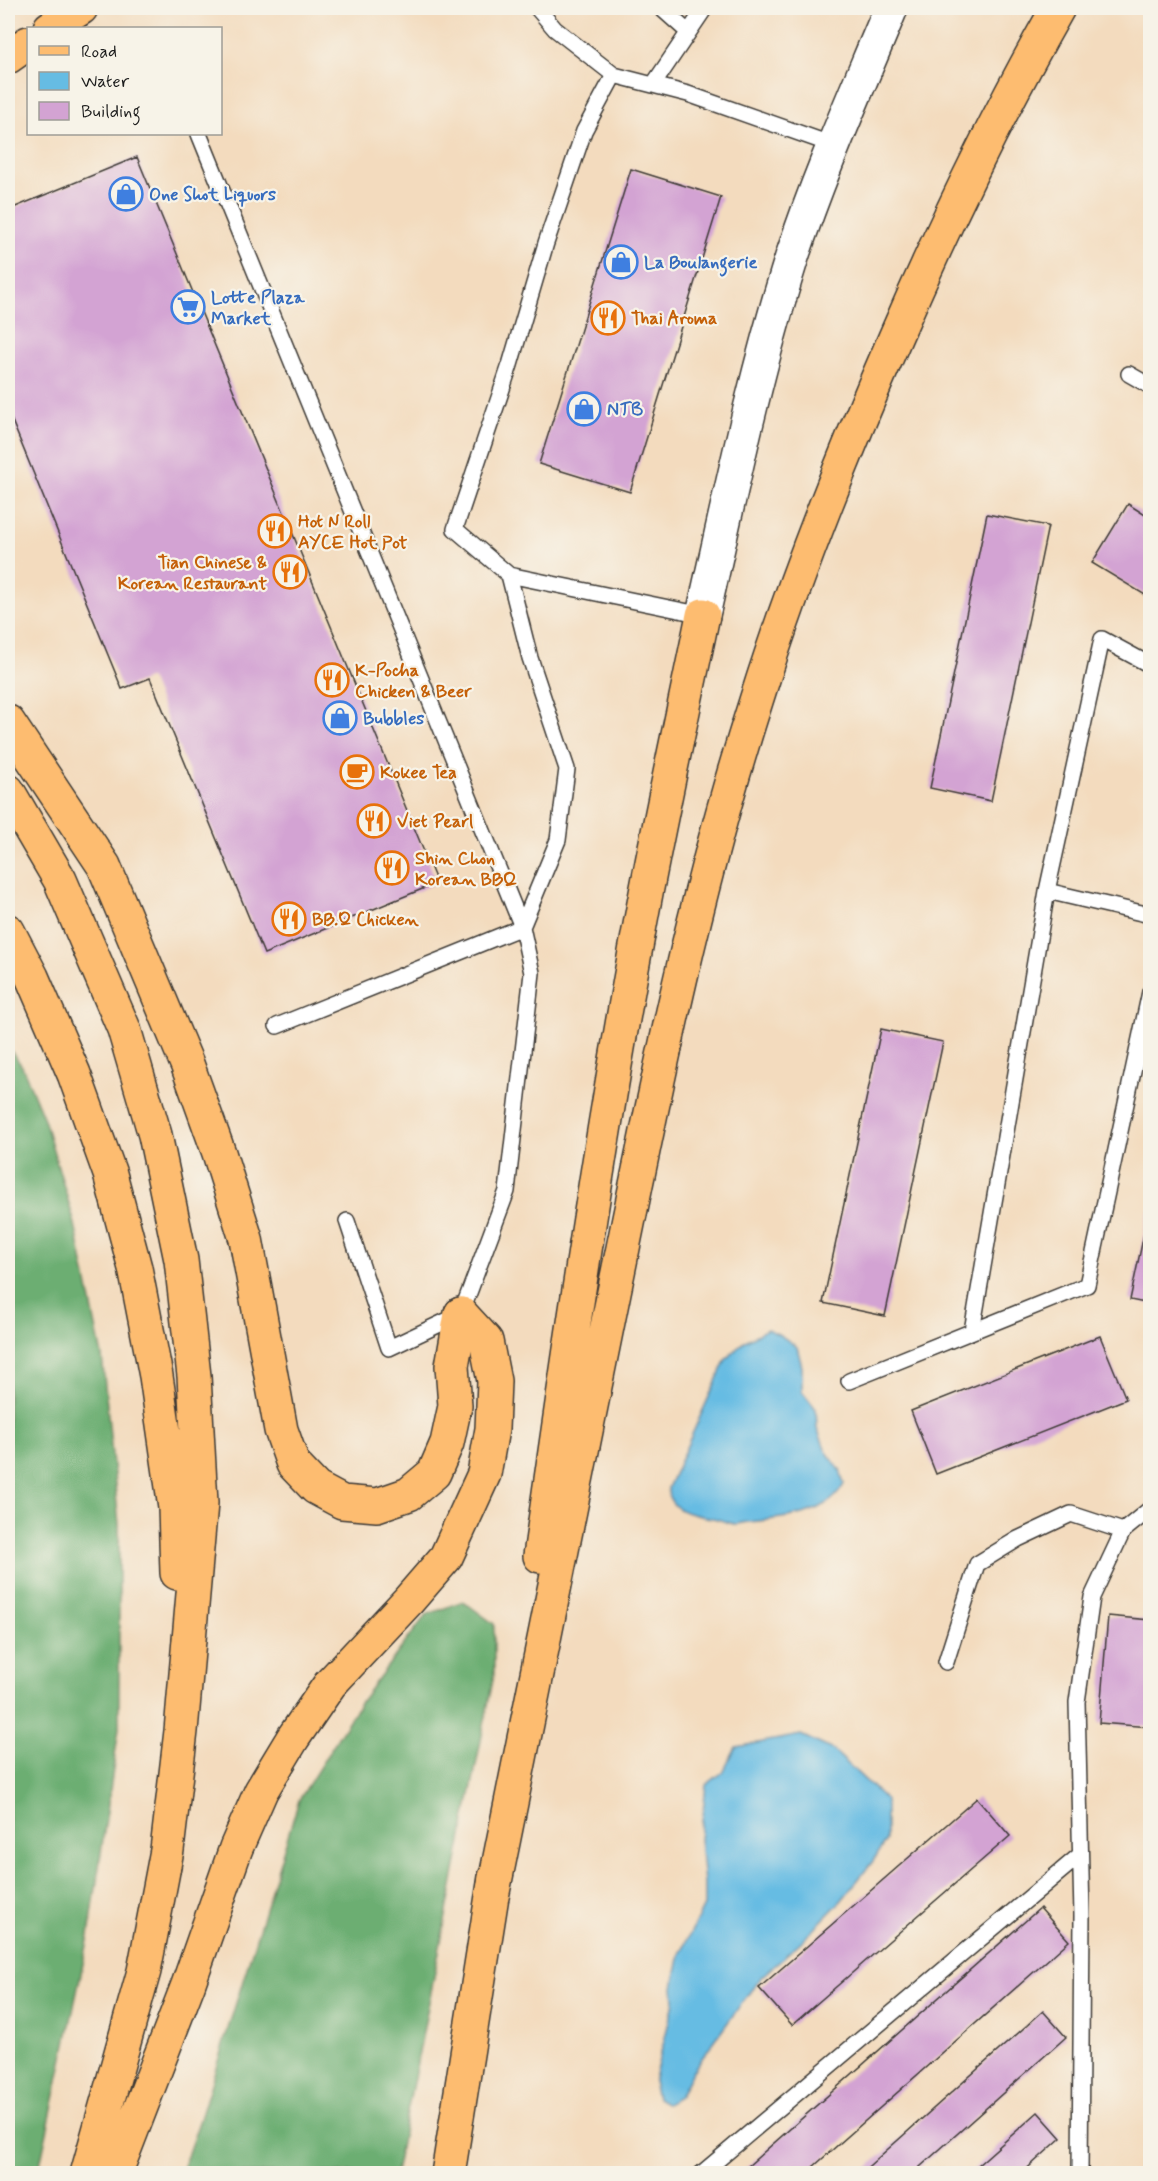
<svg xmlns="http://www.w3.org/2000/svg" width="1158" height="2181" viewBox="0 0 1158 2181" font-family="Mynerve,sans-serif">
  <rect width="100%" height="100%" fill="#f7f3e8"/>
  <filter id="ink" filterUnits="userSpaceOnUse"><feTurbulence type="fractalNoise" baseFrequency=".0167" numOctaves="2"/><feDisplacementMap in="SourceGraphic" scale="12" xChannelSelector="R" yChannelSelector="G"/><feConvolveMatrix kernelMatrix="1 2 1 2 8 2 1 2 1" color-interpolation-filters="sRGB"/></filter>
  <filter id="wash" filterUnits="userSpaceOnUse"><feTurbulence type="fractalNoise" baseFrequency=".008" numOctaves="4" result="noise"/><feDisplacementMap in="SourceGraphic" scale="24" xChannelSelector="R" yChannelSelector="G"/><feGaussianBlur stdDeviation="1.35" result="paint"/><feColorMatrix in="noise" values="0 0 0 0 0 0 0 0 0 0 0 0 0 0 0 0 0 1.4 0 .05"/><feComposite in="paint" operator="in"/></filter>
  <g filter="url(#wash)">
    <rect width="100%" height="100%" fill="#f3dbbe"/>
    <!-- forest -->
    <path fill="#6cae72" stroke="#446547" stroke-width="1.5" d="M 8,1047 L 22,1066 L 44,1119 L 75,1224 L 102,1356 L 119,1524 L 119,1728 L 89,1936 L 38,2174 L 8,2173 Z
      M 463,1601 L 494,1624 L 494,1675 L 395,2173 L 181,2173 L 200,2119 L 299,1800 L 359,1704 L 426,1615 Z"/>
    <!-- water -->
    <path fill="#66bce3" stroke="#416c80" stroke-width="1.5" d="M 767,1329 L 780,1335 L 797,1347 L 802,1367 L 802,1391 L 816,1409 L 817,1428 L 826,1451 L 840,1470 L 844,1484 C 828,1517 781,1518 749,1522 C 744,1522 740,1524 735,1524 C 727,1523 720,1519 712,1518 C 693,1515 668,1512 668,1488 L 726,1359 L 745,1341 Z
      M 801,1735 L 833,1750 L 886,1800 L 886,1840 L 873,1861 L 841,1901 L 803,1940 L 760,1978 L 692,2072 L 679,2097 L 667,2104 L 657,2098 L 653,2082 L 674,2003 L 673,1987 L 680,1954 L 704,1906 L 704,1883 L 700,1839 L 706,1785 L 723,1772 L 736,1747 Z"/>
    <g id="blocks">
      <!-- building -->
      <path fill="#d3a3d3" d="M 137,157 L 437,883 L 264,954 L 150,678 L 122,689 L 8,411 L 8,210 Z
        M 631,169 L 721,197 L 630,492 L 539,464 Z
        M 1128,504 L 1150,518 L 1150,598 L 1092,563 Z
        M 987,514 L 1048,526 L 991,801 L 930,788 Z
        M 881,1029 L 943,1042 L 885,1316 L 823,1303 Z
        M 1149,1210 L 1150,1210 L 1150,1304 L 1130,1300 Z
        M 1100,1336 L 1126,1399 L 936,1474 L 911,1411 Z
        M 1108,1616 L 1150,1620 L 1150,1727 L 1099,1723 Z
        M 977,1798 L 1010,1836 L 792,2025 L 759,1988 Z
        M 1040,1908 L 1069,1941 L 805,2174 L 739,2174 Z
        M 1043,2011 L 1066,2037 L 912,2174 L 860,2174 Z
        M 1038,2112 L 1061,2138 L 1021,2174 L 968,2174 Z"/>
    </g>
  </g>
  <g filter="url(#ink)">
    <use href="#blocks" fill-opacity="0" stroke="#3c3934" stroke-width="1.5"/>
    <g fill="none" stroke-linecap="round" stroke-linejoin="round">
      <defs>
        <path id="service" d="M 537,8 L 555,29 L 614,75 L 688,94 L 833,145
          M 661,8 L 688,32
          M 653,85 L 705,8
          M 199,134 L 522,927 L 277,1026
          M 1129,374 L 1150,386
          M 509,575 L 703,615
          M 1047,891 L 1150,915
          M 347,1221 L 389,1348 L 461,1314 L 507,1191 L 532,973 L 522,927 L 558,840 L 567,769 L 530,658 L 509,575 L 455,529 L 510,365 L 546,243 L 584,131 L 614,75
          M 972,1331 L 1047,891 L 1102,639 L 1150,665
          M 849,1381 L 1087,1285 L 1150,992
          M 946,1662 L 977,1564 L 1018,1539 L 1071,1514 L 1123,1531 L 1150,1509
          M 701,2174 L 1080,1855
          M 1080,2174 L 1082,1916 L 1077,1702 L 1092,1597 L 1123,1531"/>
        <path id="tertiary" d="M 703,615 C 730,495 755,374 792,257 C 820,172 857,90 891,8"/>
        <path id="primary" d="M 50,28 L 81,8
          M 8,57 L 28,43
          M 8,722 L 104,866 L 187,1064 L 219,1153 L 246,1239 L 281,1430 L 293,1464 L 316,1488 L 342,1502 L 377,1505 L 409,1494 L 434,1473 L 447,1443 L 455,1406 L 452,1366 L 461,1314"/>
        <path id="motorway" d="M 8,791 L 60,880 L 124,1029 L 155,1135 L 181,1260 L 194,1376 L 201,1503 L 181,1731 L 167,1850 L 144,1971 L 87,2174
          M 8,931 L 32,977 L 74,1074 L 110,1174 L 135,1268 L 156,1376 L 175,1508 L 177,1573
          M 540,1556 C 570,1345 601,1134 640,925 C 659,821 682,718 703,615
          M 492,1897 C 532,1699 572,1500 612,1302 C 653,1101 693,896 756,701 C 795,577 843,457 895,338 C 944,225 997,115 1058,8
          M 115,2174 L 188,1985 L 236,1848 L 261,1791 L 293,1738 L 330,1684 L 408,1601 L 446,1557 L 484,1474 L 492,1429 L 494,1381 L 486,1341 L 461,1314
          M 448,2174 L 495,1877"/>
      </defs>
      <!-- service casing -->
      <use href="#service" stroke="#3c3934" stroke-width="18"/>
      <!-- tertiary casing -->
      <use href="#tertiary" stroke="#3c3934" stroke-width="36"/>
      <!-- primary casing -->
      <use href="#primary" stroke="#3c3934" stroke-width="36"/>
      <!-- motorway casing -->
      <use href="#motorway" stroke="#3c3934" stroke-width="36"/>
      <!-- service -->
      <use href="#service" stroke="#fff" stroke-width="15"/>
      <!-- tertiary -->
      <use href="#tertiary" stroke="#fff" stroke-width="33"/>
      <!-- primary -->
      <use href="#primary" stroke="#fdbc70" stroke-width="33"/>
      <!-- motorway -->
      <use href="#motorway" stroke="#fdbc70" stroke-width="33"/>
    </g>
  </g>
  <!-- icons -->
  <defs>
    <symbol id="shop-ring" viewBox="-11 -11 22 22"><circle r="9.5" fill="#f7f3e8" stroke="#3f7fe0" stroke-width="1.5"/><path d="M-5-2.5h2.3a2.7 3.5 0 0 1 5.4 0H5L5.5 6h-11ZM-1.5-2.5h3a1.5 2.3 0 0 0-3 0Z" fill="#3f7fe0"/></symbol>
    <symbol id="supermarket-ring" viewBox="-11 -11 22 22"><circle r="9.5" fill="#f7f3e8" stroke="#3f7fe0" stroke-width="1.5"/><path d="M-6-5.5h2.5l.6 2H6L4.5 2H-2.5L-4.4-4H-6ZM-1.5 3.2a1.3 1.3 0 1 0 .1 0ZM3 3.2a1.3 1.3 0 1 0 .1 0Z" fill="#3f7fe0"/></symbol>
    <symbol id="restaurant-ring" viewBox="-11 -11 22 22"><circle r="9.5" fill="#f7f3e8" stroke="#e8710a" stroke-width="1.5"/><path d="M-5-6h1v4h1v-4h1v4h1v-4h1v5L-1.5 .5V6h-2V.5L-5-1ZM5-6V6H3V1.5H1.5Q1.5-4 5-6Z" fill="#e8710a"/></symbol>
    <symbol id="cafe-ring" viewBox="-11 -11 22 22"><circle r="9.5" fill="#f7f3e8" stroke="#e8710a" stroke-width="1.5"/><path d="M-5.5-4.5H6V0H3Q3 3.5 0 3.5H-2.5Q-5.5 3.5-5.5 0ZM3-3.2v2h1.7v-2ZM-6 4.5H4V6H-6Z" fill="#e8710a"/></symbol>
  </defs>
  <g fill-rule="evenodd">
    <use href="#shop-ring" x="107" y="175" width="38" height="38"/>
    <use href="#shop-ring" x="602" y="243" width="38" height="38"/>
    <use href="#supermarket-ring" x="169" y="288" width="38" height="38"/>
    <use href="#restaurant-ring" x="589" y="299" width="38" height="38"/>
    <use href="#shop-ring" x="565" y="390" width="38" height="38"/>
    <use href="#restaurant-ring" x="256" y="512" width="38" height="38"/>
    <use href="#restaurant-ring" x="271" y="553" width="38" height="38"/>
    <use href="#restaurant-ring" x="313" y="661" width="38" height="38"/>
    <use href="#shop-ring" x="321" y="699" width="38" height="38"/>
    <use href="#cafe-ring" x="338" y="753" width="38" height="38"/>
    <use href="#restaurant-ring" x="355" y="802" width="38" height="38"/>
    <use href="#restaurant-ring" x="373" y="849" width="38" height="38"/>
    <use href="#restaurant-ring" x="270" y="900" width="38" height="38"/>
  </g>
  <g text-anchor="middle" stroke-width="4.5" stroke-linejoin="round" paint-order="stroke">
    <!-- shop labels -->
    <g font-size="18" font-weight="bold" fill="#366cbe" stroke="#f7f3e8" text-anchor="start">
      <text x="149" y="200">One Shot Liquors</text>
      <text x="644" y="268">La Boulangerie</text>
      <text x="211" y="303">Lotte Plaza<tspan x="211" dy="21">Market</tspan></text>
      <text x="607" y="415">NTB</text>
      <text x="363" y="724">Bubbles</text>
    </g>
    <!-- food labels -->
    <g font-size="18" font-weight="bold" fill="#c56008" stroke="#f7f3e8" text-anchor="start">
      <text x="631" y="324">Thai Aroma</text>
      <text x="298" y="527">Hot N Roll<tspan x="298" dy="21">AYCE Hot Pot</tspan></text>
      <text x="267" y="568" text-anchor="end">Tian Chinese &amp;<tspan x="267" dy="21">Korean Restaurant</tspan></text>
      <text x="355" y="676">K-Pocha<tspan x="355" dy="21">Chicken &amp; Beer</tspan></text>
      <text x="380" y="778">Kokee Tea</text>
      <text x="397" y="827">Viet Pearl</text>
      <text x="415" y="864">Shin Chon<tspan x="415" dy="21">Korean BBQ</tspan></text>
      <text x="312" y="925">BB.Q Chicken</text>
    </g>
  </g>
  <!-- margin -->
  <rect width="1158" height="2181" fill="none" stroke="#f7f3e8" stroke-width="30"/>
  <!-- legend -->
  <rect x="27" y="27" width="195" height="108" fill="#f7f3e8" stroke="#9f9d96" stroke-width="1.5"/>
  <rect x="39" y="46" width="30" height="9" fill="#fdbc70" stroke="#9f9d96" stroke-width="1.5"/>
  <text x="81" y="57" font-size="18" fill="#1c1c1c">Road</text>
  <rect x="39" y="72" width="30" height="18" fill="#66bce3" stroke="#9f9d96" stroke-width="1.5"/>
  <text x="81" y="87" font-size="18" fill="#1c1c1c">Water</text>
  <rect x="39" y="102" width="30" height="18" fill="#d3a3d3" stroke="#9f9d96" stroke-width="1.5"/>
  <text x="81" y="117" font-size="18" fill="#1c1c1c">Building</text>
</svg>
